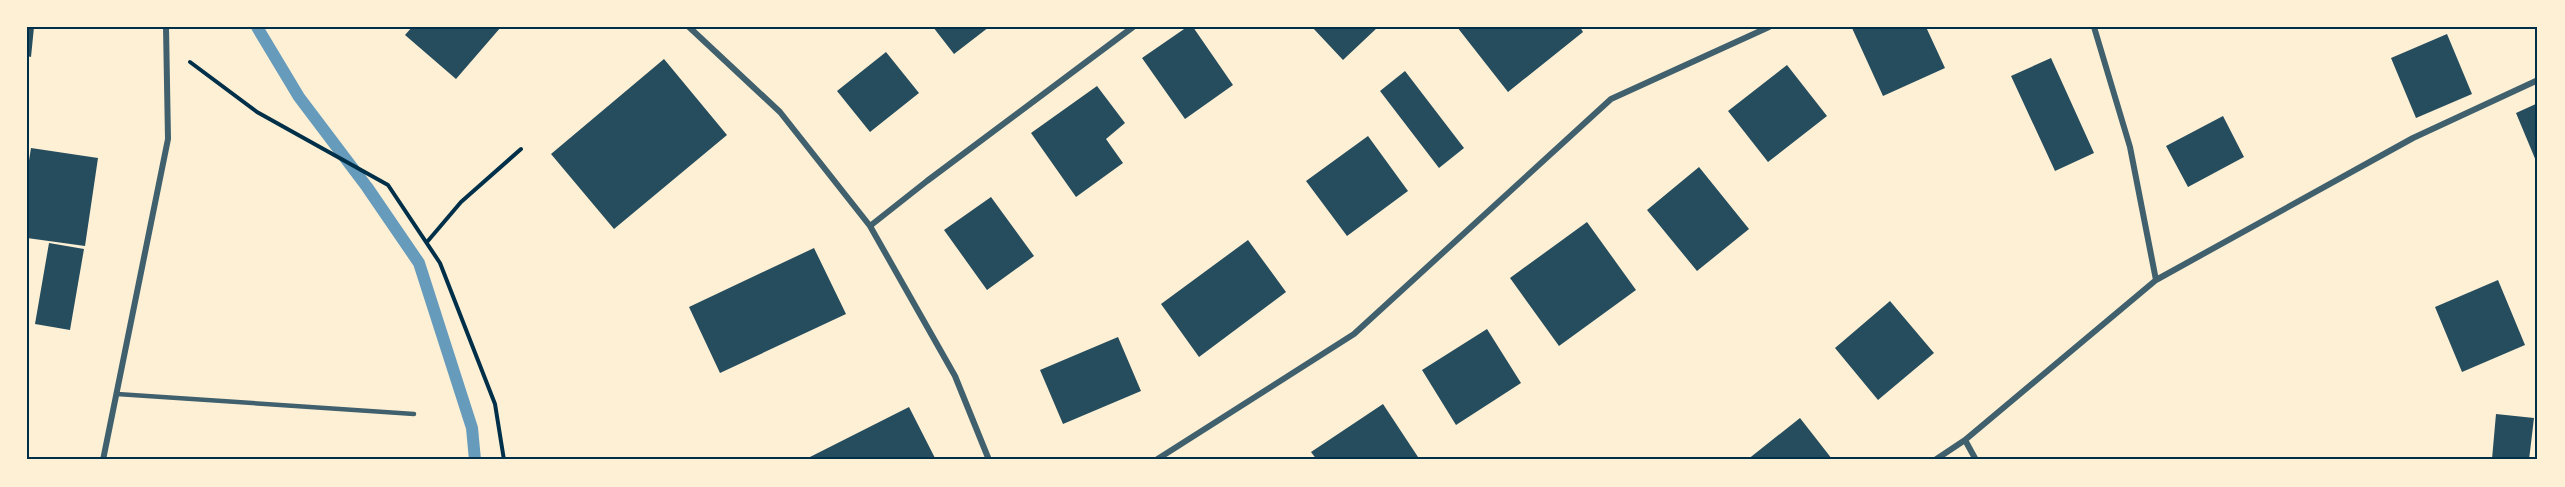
<svg xmlns="http://www.w3.org/2000/svg" width="2565" height="487" viewBox="0 0 2565 487" font-family="Figtree,sans-serif">
  <rect width="100%" height="100%" fill="#fdf0d5"/>
  <g fill="none" stroke-linecap="round" stroke-linejoin="round">
    <!-- stream -->
    <path stroke="#669bbc" stroke-width="12" d="M 257,27 L 299,97 L 367,187 L 419,263 L 472,428 L 475,460"/>
  </g>
  <!-- building -->
  <path fill="#264d5e" d="M 27,27 L 34,27 L 31,57 L 27,56 Z
    M 412,27 L 501,27 L 456,79 L 405,35 Z
    M 933,27 L 989,27 L 954,54 Z
    M 1187,27 L 1193,27 L 1233,85 L 1185,119 L 1142,58 Z
    M 1312,27 L 1378,27 L 1343,60 Z
    M 1457,27 L 1580,27 L 1583,32 L 1508,92 Z
    M 1854,27 L 1926,27 L 1945,68 L 1883,96 L 1852,28 Z
    M 2447,34 L 2472,94 L 2416,118 L 2391,58 Z
    M 886,52 L 919,93 L 870,132 L 837,91 Z
    M 2051,58 L 2094,153 L 2055,171 L 2011,76 Z
    M 664,59 L 727,135 L 614,229 L 551,154 Z
    M 1787,65 L 1827,116 L 1768,162 L 1728,111 Z
    M 1405,71 L 1464,148 L 1439,168 L 1380,91 Z
    M 1097,86 L 1125,123 L 1106,139 L 1123,163 L 1076,197 L 1031,133 Z
    M 2538,103 L 2538,160 L 2536,161 L 2516,113 Z
    M 2223,116 L 2244,157 L 2188,187 L 2166,146 Z
    M 1368,136 L 1408,191 L 1347,236 L 1306,181 Z
    M 31,148 L 98,158 L 85,246 L 27,238 L 27,173 Z
    M 1699,167 L 1749,229 L 1697,271 L 1647,210 Z
    M 991,197 L 1034,256 L 987,290 L 944,230 Z
    M 1587,222 L 1636,290 L 1559,346 L 1510,278 Z
    M 1248,240 L 1286,292 L 1199,357 L 1161,304 Z
    M 49,243 L 84,249 L 70,330 L 35,324 Z
    M 814,248 L 846,314 L 720,373 L 689,307 Z
    M 2498,280 L 2525,345 L 2462,372 L 2435,307 Z
    M 1890,301 L 1934,353 L 1878,400 L 1835,348 Z
    M 1487,329 L 1521,383 L 1456,425 L 1422,370 Z
    M 1118,337 L 1141,391 L 1063,424 L 1040,370 Z
    M 1383,404 L 1420,460 L 1317,460 L 1311,452 Z
    M 909,407 L 936,460 L 804,460 Z
    M 2496,414 L 2534,418 L 2529,460 L 2492,459 Z
    M 1800,418 L 1832,459 L 1830,460 L 1747,460 Z"/>
  <g fill="none" stroke-linecap="round" stroke-linejoin="round">
    <!-- path -->
    <path stroke="#003049" stroke-width="4" d="M 190,62 L 257,112 L 388,185 L 440,263 L 495,404 L 504,460
      M 427,242 L 461,202 L 521,149"/>
    <!-- service -->
    <path stroke="#3f606c" stroke-width="4.5" d="M 117,394 L 414,414"/>
    <!-- minor -->
    <path stroke="#3f606c" stroke-width="6" d="M 689,27 L 780,112 L 870,226 L 955,376 L 989,460
      M 2094,27 L 2130,147 L 2156,280
      M 870,226 L 927,181 L 1133,27
      M 1965,440 L 1976,460
      M 103,460 L 168,139 L 166,27
      M 1156,460 L 1354,334 L 1611,99 L 1769,27
      M 1935,460 L 1965,440 L 2156,280 L 2413,138 L 2538,80"/>
  </g>
  <!-- border -->
  <rect width="2565" height="487" fill="none" stroke="#fdf0d5" stroke-width="57"/>
  <rect x="28" y="28" width="2508" height="430" fill="none" stroke="#003049" stroke-width="2"/>
</svg>
